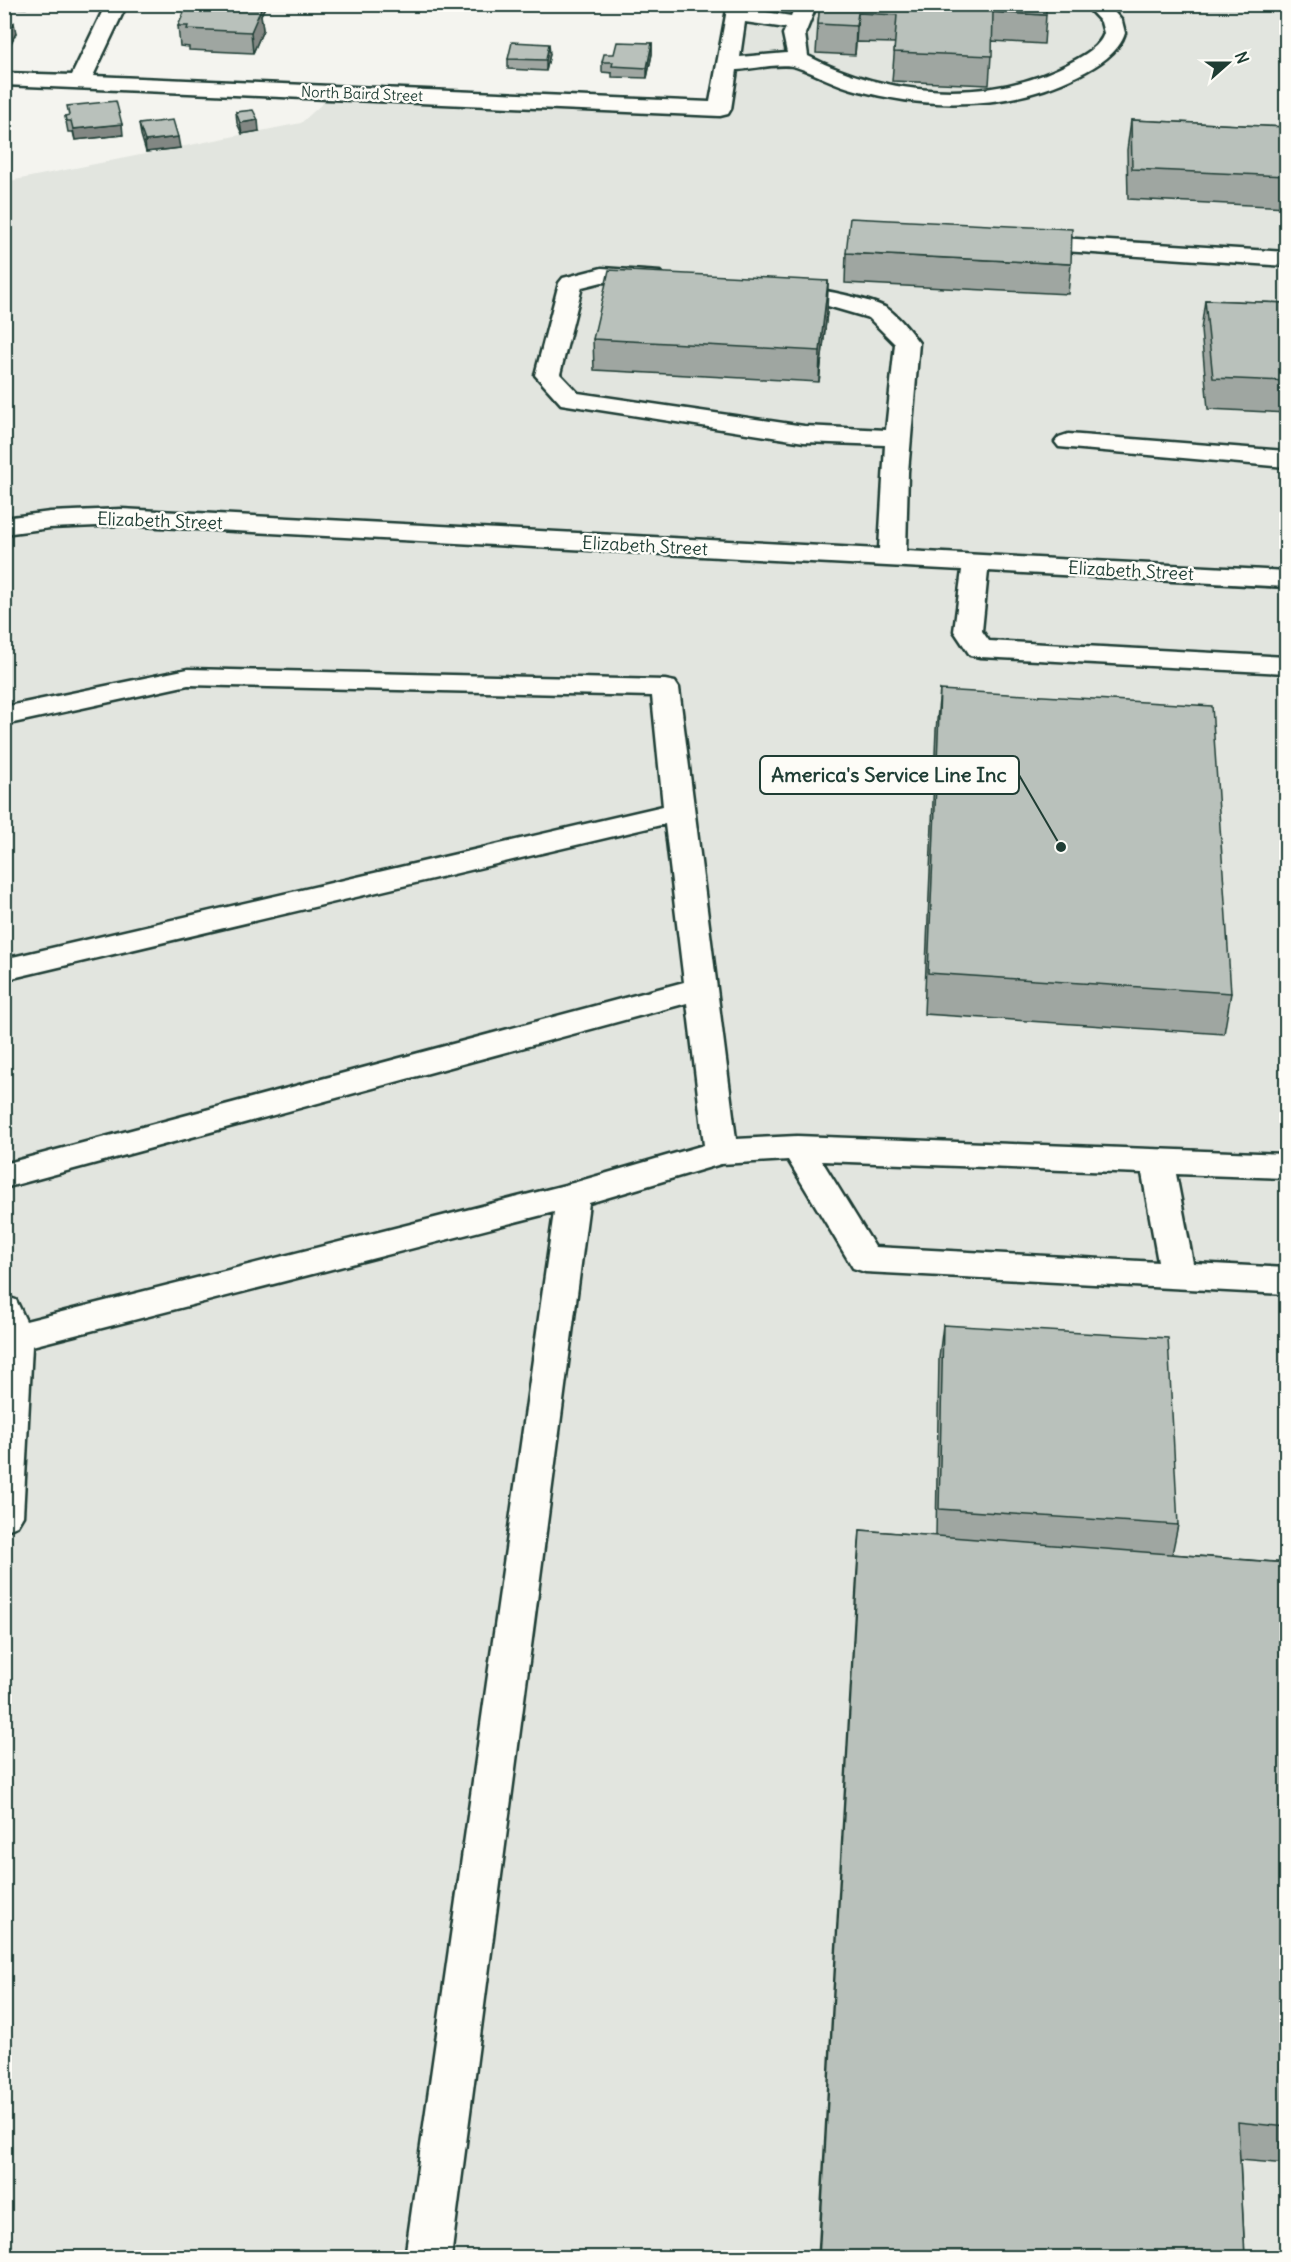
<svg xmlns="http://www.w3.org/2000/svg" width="1291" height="2262" viewBox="0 0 1291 2262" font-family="Delius,sans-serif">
  <rect width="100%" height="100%" fill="#f4f4ef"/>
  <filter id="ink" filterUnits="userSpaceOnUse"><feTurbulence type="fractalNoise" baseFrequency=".0167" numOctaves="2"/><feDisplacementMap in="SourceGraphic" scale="12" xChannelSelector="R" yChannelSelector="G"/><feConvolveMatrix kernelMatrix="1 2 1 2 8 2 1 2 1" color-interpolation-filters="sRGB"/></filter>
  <g filter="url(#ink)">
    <!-- built -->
    <path fill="#e2e5df" d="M 738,5 L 1286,5 L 1286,2257 L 5,2258 L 5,182 L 301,123 L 335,92 L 720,109 Z"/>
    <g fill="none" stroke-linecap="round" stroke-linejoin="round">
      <defs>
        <path id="minor" d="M 106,4 L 127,4 L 93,76 L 710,102 L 728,4 L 748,4 L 747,9 L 791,16 L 796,4 L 817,4 L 805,34 L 808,56 C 886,96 987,105 1066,65 C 1079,58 1100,48 1104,33 L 1101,22 L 1084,4 L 1107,4 L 1122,21 L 1125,33 C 1119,53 1097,66 1079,75 C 1011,110 928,110 856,90 C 835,85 817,74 796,67 C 784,62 752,69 737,70 L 731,109 L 728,114 L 720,116 L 4,85 L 4,73 L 72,75 ZM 745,22 L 786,28 L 783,34 L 787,53 L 740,57 Z
          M 1028,236 L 1286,252 L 1286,266 L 1020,248 L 1016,243 L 1020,238 Z
          M 602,268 L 660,272 L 664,277 L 660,282 L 652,284 L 602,282 L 582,287 L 560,374 L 578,393 L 804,426 L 886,430 L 895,344 L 869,318 L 821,304 L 776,296 L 772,291 L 776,286 C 792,282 874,299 888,309 C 899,317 911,332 919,343 L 908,472 L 906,551 L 1286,571 L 1286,587 L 988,571 L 982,631 L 989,641 L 1286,657 L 1286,673 L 980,657 L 970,655 L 954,631 L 962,570 L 121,525 L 50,528 L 4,534 L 4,518 L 50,512 L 121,509 L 879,549 L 885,445 L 804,442 L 561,404 L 535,375 L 559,283 L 563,278 Z
          M 1068,434 L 1286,451 L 1286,467 L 1059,447 L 1055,442 L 1059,437 Z
          M 188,669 L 665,680 L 675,682 L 679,688 L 736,1139 L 797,1136 L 1286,1154 L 1286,1178 L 1176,1174 L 1193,1263 L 1286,1268 L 1286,1294 L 865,1272 L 853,1268 L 788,1160 L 721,1164 L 589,1203 L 451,2258 L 405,2258 L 554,1212 L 32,1346 L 23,1516 L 17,1526 L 4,1531 L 4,1296 L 16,1300 L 26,1321 L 573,1183 L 704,1145 L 687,1003 L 4,1188 L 4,1164 L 684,982 L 665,824 L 4,980 L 4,959 L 663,806 L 652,696 L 188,685 L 4,725 L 4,707 ZM 822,1161 L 1142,1173 L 1158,1262 L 875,1247 Z"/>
      </defs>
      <!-- minor casing -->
      <use href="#minor" stroke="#1f3d34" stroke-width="5"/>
      <!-- minor -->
      <use href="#minor" fill="#fdfcf7" fill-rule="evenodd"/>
    </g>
    <!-- wall -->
    <path fill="#9fa6a1" stroke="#1f3d34" stroke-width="1.5" d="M 4,4 L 28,4 L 26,8 L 4,7 Z
      M 554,4 L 594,4 L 593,6 Z
      M 820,4 L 1046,15 L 1044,44 L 992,41 L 989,85 L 892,81 L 895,43 L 856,42 L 855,55 L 816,53 L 818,24 Z
      M 214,8 L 264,9 L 261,15 L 263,30 L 253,53 L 189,50 L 189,47 L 180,46 L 178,26 Z
      M 4,22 L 16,33 L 8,49 L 4,49 Z
      M 652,43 L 652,54 L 647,78 L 612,77 L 612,73 L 602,72 L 602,62 Z
      M 550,54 L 546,71 L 508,69 L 508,59 Z
      M 236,112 L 259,131 L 242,134 L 237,123 Z
      M 65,116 L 123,135 L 75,140 L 73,132 L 68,132 Z
      M 1131,120 L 1287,127 L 1287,207 L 1128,199 L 1127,150 Z
      M 139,124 L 180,148 L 146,152 L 141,135 Z
      M 846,253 L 1071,264 L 1068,294 L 845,283 Z
      M 828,281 L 827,312 L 819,382 L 594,370 L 593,339 Z
      M 1205,300 L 1287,303 L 1287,413 L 1208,409 L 1201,330 Z
      M 940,690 L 1231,993 L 1224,1034 L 924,1014 L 936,730 Z
      M 943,1325 L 1178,1525 L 1172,1554 L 1287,1563 L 1287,2164 L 1240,2160 L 1245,2258 L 818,2258 L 857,1570 L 860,1530 L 936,1536 L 939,1358 Z"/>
    <!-- shaded-wall -->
    <path fill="#828783" stroke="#1f3d34" stroke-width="1.5" d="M 260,4 L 263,4 L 264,9 L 261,15 L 263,30 L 253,53 L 251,32 L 257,12 Z
      M 858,13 L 856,42 L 855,55 L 856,26 Z
      M 14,23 L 16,33 L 8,49 L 6,38 Z
      M 652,43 L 652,54 L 647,78 L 647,68 Z
      M 549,44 L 550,54 L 546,71 L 546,60 Z
      M 258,120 L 259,131 L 242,134 L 240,123 Z
      M 122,124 L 123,135 L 75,140 L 73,129 Z
      M 178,137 L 180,148 L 146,152 L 145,141 Z
      M 828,281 L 827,312 L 819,382 L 820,351 Z"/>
    <!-- building -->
    <path fill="#b9c1bb" stroke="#1f3d34" stroke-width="1.5" d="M 215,4 L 260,4 L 258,9 L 214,8 Z
      M 820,4 L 1046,4 L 1046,15 L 993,12 L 992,56 L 894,52 L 897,15 L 858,13 L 856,26 L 818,24 Z
      M 186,8 L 261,9 L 251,32 L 187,29 L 188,26 L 178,26 Z
      M 4,22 L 14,23 L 6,38 L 4,38 Z
      M 512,42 L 549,44 L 546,60 L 508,59 Z
      M 617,42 L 652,43 L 647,68 L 612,66 L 613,62 L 602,62 L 604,54 L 614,54 Z
      M 116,101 L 122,124 L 73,129 L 71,121 L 66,121 L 65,116 L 69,115 L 67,106 Z
      M 253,110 L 258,120 L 240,123 L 236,112 Z
      M 173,120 L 178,137 L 145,141 L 139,124 Z
      M 1131,120 L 1287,127 L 1287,176 L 1132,169 Z
      M 850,218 L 1072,229 L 1071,264 L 846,253 Z
      M 609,270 L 828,281 L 820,351 L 593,339 Z
      M 1205,300 L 1287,303 L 1287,381 L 1213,378 Z
      M 940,690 L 1212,706 L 1231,993 L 928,973 Z
      M 943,1325 L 1168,1338 L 1178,1525 L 939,1509 Z
      M 860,1530 L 1287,1563 L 1287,2127 L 1238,2122 L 1245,2258 L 819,2258 Z"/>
  </g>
  <g text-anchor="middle" stroke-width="5" stroke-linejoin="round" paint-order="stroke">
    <!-- far-street labels -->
    <g font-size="15" fill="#1f3d34" stroke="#fdfcf7">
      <text transform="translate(362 94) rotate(2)" y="5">North Baird Street</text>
    </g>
    <!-- street labels -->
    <g font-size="18" fill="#1f3d34" stroke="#fdfcf7">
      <text transform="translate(160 521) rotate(2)" y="6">Elizabeth Street</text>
      <text transform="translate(645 546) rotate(3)" y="6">Elizabeth Street</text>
      <text transform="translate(1131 571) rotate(3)" y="6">Elizabeth Street</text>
    </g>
  </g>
  <!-- callouts -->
  <path fill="none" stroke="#1f3d34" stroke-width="2" d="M1061 847L1019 775"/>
  <circle fill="#1f3d34" stroke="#fdfcf7" stroke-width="2" cx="1061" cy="847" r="6"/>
  <rect fill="#fdfcf7" stroke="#1f3d34" stroke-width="2" x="760" y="756" width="259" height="38" rx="6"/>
  <g font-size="20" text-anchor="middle" font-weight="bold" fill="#1f3d34">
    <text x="889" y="782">America's Service Line Inc</text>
  </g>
  <!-- margin -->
  <rect width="1291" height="2262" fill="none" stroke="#fdfcf7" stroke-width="24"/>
  <rect x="12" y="12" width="1267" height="2238" fill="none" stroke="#1f3d34" stroke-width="2" filter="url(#ink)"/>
  <!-- north arrow -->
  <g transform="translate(1228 63) rotate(69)" stroke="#fdfcf7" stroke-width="4.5" paint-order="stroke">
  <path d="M0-4.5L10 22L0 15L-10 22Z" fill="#1f3d34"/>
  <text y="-9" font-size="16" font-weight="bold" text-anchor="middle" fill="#1f3d34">N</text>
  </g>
</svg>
